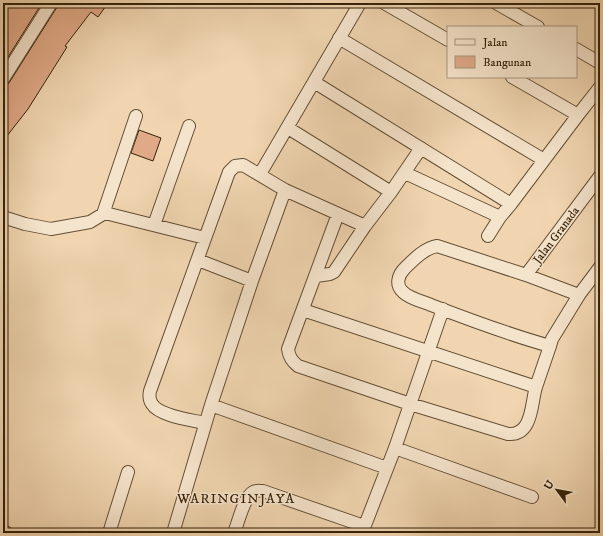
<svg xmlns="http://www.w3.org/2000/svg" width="603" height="536" viewBox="0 0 603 536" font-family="'IM FELL DW Pica',serif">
  <rect width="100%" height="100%" fill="#f0d5b0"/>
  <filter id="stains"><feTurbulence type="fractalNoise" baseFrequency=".005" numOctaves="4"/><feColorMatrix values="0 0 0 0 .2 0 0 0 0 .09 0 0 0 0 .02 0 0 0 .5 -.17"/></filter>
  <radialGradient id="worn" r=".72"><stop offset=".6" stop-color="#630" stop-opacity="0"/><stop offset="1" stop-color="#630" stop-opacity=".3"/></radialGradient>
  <!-- building -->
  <path fill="#e0a987" stroke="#35220a" d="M 6,3 L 42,3 L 3,65 L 3,7 Z
    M 58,3 L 108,3 L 98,17 L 91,12 L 65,46 L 67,47 L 28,109 L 3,141 L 3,86 L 9,83 L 57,7 Z
    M 139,130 L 161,138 L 153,161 L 131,153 Z"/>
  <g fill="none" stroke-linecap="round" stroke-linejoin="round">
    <defs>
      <path id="minor" d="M 384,3 L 448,40
        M 496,3 L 538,27
        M 339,38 L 544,160
        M 576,49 L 600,63
        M 512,77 L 578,115
        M 3,79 L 51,3
        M 314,82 L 511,204
        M 288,128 L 391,192
        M 405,173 L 500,217
        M 260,174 L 360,3
        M 103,214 L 136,116
        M 3,217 L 25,224 L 51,229 L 90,222 L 103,214 L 109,214 L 205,238
        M 154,225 L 189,126
        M 488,236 L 500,217 L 511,204 L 578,115 L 600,87
        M 198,260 L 252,281
        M 526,275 L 600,176
        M 316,276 L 330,274 L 334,272 L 365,226 L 391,192 L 421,148
        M 579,295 L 526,275 L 437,246 C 425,248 414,259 405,268 C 398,275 395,285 403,292 C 410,299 422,301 431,305 C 470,320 510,335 550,346 L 552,339 L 579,295 L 600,267
        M 303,310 L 536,387 C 531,403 533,436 508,434 L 410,404 L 298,366 C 292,361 289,357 288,349 L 338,214
        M 536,387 L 550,346
        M 211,405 L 387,468
        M 205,423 C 192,420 159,416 152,404 C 149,400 149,396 150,391 L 229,172 L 235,166 L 243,165 L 285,190 L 365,226
        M 395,448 L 532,497
        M 3,531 L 7,533
        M 109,533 L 128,472
        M 173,533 L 211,405 L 252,281 L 285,190
        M 234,533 C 238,523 244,497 253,492 C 256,490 259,491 263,491 L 364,526
        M 362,533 L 395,448 L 443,309"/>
    </defs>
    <!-- minor casing -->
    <use href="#minor" stroke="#644f34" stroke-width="14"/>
    <!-- minor -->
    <use href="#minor" stroke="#f5e4cc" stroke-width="12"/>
  </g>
  <g text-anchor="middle" stroke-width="3" stroke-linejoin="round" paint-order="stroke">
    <!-- street labels -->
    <g font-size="12" fill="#35220a" stroke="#f5e4cc">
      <text transform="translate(556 235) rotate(-53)" y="4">Jalan Granada</text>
    </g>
    <!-- quarter labels -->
    <g font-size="14" letter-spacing="1" fill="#35220a" stroke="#f5e4cc">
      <text x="236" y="503">WARINGINJAYA</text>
    </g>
  </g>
  <!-- margin -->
  <rect width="603" height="536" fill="none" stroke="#f0d5b0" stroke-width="16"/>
  <rect x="4" y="4" width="595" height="528" fill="none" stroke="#35220a" stroke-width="2"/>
  <rect x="8" y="8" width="587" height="520" fill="none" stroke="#35220a"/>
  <!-- legend -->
  <rect x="447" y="26" width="130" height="52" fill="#f5e4cc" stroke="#a8967e"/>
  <rect x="455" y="39" width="20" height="6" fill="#f5e4cc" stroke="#a8967e"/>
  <text x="483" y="46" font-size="12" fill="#35220a">Jalan</text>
  <rect x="455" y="56" width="20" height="12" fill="#e0a987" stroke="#a8967e"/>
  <text x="483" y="66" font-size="12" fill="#35220a">Bangunan</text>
  <!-- north arrow -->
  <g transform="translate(557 490) rotate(302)" stroke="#f5e4cc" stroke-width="3" paint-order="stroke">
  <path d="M0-3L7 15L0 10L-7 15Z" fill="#35220a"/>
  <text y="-6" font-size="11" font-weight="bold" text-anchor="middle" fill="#35220a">U</text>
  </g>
  <rect width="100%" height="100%" filter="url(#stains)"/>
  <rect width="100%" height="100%" fill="url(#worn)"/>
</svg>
